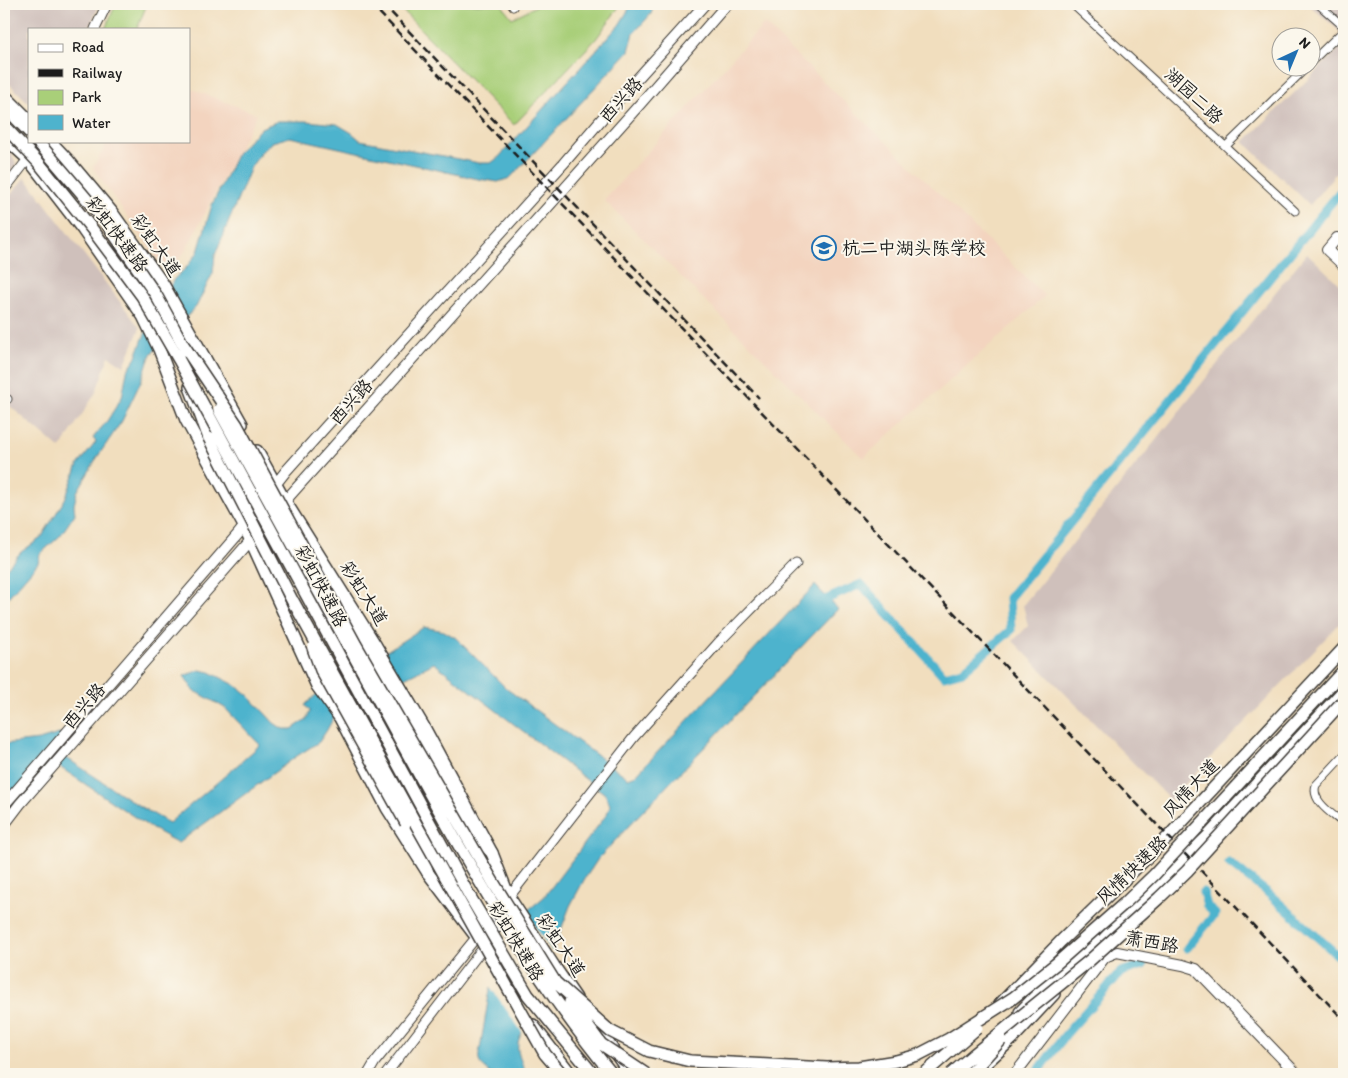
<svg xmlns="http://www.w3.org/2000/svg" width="1348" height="1078" viewBox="0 0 1348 1078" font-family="Itim,'LXGW WenKai TC',sans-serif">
  <rect width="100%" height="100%" fill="#fbf7ec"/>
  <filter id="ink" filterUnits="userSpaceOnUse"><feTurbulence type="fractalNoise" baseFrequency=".02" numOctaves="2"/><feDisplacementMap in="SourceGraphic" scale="10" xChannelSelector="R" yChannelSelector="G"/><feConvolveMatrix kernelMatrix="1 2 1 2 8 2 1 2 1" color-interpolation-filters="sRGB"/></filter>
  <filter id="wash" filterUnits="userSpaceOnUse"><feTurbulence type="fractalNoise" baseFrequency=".0096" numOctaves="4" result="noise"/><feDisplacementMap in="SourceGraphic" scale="20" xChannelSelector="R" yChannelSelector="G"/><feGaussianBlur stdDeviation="1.12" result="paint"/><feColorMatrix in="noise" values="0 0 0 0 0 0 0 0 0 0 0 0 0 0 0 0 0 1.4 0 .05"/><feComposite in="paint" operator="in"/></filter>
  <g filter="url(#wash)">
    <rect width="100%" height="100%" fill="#f1debe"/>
    <!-- built -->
    <path fill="#f3d4bf" d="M 764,24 L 1045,296 L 863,458 L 604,200 Z
      M 189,88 L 257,114 L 185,251 L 168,274 L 93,168 L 108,141 L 189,141 Z"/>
    <!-- industrial -->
    <path fill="#cfc0bb" d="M 4,4 L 100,4 L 88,29 L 29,29 L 29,103 L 4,79 Z
      M 1308,4 L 1344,4 L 1344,36 L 1336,28 Z
      M 1344,44 L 1344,163 L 1310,205 L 1244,142 Z
      M 4,144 L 11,151 L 16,164 L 4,182 Z
      M 25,177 L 140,328 L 124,366 L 109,356 L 95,394 L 60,449 L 4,401 L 4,203 Z
      M 1307,253 L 1344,289 L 1344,619 L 1170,800 L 1013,641 L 1028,626 L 1023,605 Z"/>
    <!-- green -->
    <path fill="#a9cf79" stroke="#62764a" d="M 116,4 L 147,4 L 137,29 L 105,29 Z
      M 396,4 L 501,4 L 512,18 L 540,4 L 621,4 L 596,39 L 514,125 Z"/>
    <!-- water -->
    <path fill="#4eb3cd" stroke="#356874" d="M 632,4 L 654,4 L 651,14 L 634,33 L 629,51 L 564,121 L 510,178 L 498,182 L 478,179 L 290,137 L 272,142 L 263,150 L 251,167 L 215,255 L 213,273 L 196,307 L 151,354 L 141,381 L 122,421 L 98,456 L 77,492 L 74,505 L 75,514 L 60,536 L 40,554 L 38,563 L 4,602 L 4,571 L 21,552 L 41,538 L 65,499 L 78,465 L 96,442 L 93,438 L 107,421 L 122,397 L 127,371 L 135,359 L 144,336 L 174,279 L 186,268 L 198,252 L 212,205 L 237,153 L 261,128 L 278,121 L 306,121 L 337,124 L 352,133 L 360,140 L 479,163 L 491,163 L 499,157 L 619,25 Z
      M 815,585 L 838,609 L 639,815 L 598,859 L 584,880 L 570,906 L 521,1035 C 513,1049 522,1061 526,1074 L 491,1074 C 481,1064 476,1064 480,1049 L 490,989 L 516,920 L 544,897 L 607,814 L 610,805 L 605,794 L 434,663 L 347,707 L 334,717 L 327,730 L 319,742 L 297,756 L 178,843 L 151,828 L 55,764 L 4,797 L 4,744 L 39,740 L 59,734 L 74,739 L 65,757 L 141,807 L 169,823 L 233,769 L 260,745 L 225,708 L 204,696 L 194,691 L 184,676 L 200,670 L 210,672 L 235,685 L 248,695 L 274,723 L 283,729 L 292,729 L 307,719 L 310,711 L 305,705 L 317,694 L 373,662 L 382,654 L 424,627 L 444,631 L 456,638 L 507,689 L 628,778 L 636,775 Z"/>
    <!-- pier -->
    <path fill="#f1debe" d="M 524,910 L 554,954 L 524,1035 L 489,985 L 514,919 Z"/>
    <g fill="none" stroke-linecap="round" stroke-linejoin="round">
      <!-- canal -->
      <path stroke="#4eb3cd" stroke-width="9" d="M 818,603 L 861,584 L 944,676 L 963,671 L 1011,630 L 1009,598 L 1344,187
        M 1229,863 L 1268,893 L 1344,961
        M 1187,948 L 1215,914 L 1207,906 L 1203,892
        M 1036,1074 L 1066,1034 L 1121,972 L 1143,965"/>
    </g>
  </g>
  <g filter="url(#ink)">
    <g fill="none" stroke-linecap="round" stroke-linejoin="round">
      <defs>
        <path id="minor" d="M 511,4 L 513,7
          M 1072,4 L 1295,211
          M 1318,4 L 1344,27
          M 1310,63 L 1344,30
          M 1226,146 L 1306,68
          M 4,399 L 8,399
          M 1344,755 L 1316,785 C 1310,801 1334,815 1344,824"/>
        <path id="tertiary" d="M 95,29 L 107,4
          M 4,190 L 28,159 L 39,141
          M 368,1074 L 375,1062 L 509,897 L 634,737 L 719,642 L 796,564
          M 386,1074 L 483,948 L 506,914"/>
        <path id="secondary" d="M 1344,244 L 1337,238 L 1327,250 L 1344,266
          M 271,490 L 286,471 L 373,374 L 563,164 L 619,99 L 705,4
          M 4,805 L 239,533 L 263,502
          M 4,825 L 20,804 L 285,501 L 641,103 L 727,4
          M 1015,1074 L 1105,957 L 1117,952 L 1183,965 L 1196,969 L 1297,1074"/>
        <path id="primary" d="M 4,95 L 29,120
          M 4,137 L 28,159 L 83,230 L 143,316 L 159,349 L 186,420 L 244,526 L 317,686 L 340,718 L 387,808 L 428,873 L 474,934
          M 50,141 L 68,160 L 111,211 L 163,284 L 242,424
          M 257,451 L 285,501 L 376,646 L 424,727 L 492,853 L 509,897 L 554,966 L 576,998
          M 1091,953 L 1134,906 L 1207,837 L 1344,690
          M 1000,1004 L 1061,941 L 1168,837 L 1344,648
          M 1020,1012 L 1043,988 L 1095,940
          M 587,1013 L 630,1074
          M 533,1025 L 571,1074
          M 986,1063 L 1013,1038 L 1054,994"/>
        <path id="trunk" d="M 4,106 L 29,132
          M 190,387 L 209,438
          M 329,590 L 350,614 L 472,832 L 492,853
          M 406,823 L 419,845 L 428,873
          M 747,1074 L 777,1068"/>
      </defs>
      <!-- minor casing -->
      <use href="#minor" stroke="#3c3934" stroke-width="9"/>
      <!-- tertiary casing -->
      <use href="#tertiary" stroke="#3c3934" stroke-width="11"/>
      <!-- secondary casing -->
      <use href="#secondary" stroke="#3c3934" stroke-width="12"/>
      <!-- primary casing -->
      <use href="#primary" stroke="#3c3934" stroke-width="14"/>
      <!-- trunk casing -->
      <use href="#trunk" stroke="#3c3934" stroke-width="14"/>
      <!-- minor -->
      <use href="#minor" stroke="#fff" stroke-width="7"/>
      <!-- tertiary -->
      <use href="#tertiary" stroke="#fff" stroke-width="9"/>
      <!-- secondary -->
      <use href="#secondary" stroke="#fff" stroke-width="10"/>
      <!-- primary -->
      <use href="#primary" stroke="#fff" stroke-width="11"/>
      <!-- trunk -->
      <use href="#trunk" stroke="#fff" stroke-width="11"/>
      <!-- rail -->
      <path stroke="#1c1c1c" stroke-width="2.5" stroke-dasharray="8 4" stroke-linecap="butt" d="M 371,4 L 1344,1020
        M 383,4 L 759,398"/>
      <defs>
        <path id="trunk-bridge" d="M 4,126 L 38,162 L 92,229 L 119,265 L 142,296 L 179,360 L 469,895 L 528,995 L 593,1074
          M 37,141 L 79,190 L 105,221 L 156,295 L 187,352
          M 184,346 L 237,425 L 356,645 L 493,882 L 555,982 L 610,1031 L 649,1051 L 690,1061 L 827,1068 L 859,1067 L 896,1061 L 918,1055 L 949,1039 L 1013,998
          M 219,410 C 276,514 334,619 391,723 C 457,845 524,967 612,1074
          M 209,438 L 295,606
          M 293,601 L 417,826 L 545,1054 L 562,1074
          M 313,648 L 321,670 L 406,823
          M 570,1002 L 601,1044 L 646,1074
          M 1008,1002 L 1057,963 L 1126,902 L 1154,875 L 1344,670
          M 924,1074 L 977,1028
          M 951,1074 L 973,1055 L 1089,961 L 1159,898 L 1187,871 L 1344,700
          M 970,1074 L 1001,1040"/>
      </defs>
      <!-- trunk-bridge casing -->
      <use href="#trunk-bridge" stroke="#3c3934" stroke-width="14" stroke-linecap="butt"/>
      <!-- trunk-bridge -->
      <use href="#trunk-bridge" stroke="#fff" stroke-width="11"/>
    </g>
  </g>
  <!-- icons -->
  <defs>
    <symbol id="school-ring" viewBox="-11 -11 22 22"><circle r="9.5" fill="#fbf7ec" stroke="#1f6fb2" stroke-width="1.5"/><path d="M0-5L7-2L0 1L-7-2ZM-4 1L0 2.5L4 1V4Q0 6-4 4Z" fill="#1f6fb2"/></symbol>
  </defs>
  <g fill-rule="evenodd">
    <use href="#school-ring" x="810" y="234" width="28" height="28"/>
  </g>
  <g text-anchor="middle" stroke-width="4" stroke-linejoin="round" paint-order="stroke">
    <!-- street labels -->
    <g font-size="18" fill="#1c1c1c" stroke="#fbf7ec">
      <text transform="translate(1194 96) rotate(43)" y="6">湖园二路</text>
      <text transform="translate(621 100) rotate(-48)" y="6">西兴路</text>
      <text transform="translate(117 234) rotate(53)" y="6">彩虹快速路</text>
      <text transform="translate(156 245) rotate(55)" y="6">彩虹大道</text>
      <text transform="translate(351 402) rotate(-48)" y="6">西兴路</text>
      <text transform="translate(321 586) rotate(62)" y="6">彩虹快速路</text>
      <text transform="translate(364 593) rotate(58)" y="6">彩虹大道</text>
      <text transform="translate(84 706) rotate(-49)" y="6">西兴路</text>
      <text transform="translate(1191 788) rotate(-47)" y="6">风情大道</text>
      <text transform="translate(1132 870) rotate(-44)" y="6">风情快速路</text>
      <text transform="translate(516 941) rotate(59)" y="6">彩虹快速路</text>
      <text transform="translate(1152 942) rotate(10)" y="6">萧西路</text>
      <text transform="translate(561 945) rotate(56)" y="6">彩虹大道</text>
    </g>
    <!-- poi labels -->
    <g font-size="18" fill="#1c1c1c" stroke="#fbf7ec" text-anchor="start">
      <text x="842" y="254">杭二中湖头陈学校</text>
    </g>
  </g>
  <!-- margin -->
  <rect width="1348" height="1078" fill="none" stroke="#fbf7ec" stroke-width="20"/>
  <!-- legend -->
  <rect x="28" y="28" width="162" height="115" fill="#fbf7ec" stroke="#a29f99"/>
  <rect x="38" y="44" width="25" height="8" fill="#ffffff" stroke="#a29f99"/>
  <text x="72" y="52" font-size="15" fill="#1c1c1c">Road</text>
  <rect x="38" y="69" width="25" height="8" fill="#1c1c1c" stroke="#a29f99"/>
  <text x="72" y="78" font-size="15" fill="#1c1c1c">Railway</text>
  <rect x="38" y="90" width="25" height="15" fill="#a9cf79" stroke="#a29f99"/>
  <text x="72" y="102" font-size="15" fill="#1c1c1c">Park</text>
  <rect x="38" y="115" width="25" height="15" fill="#4eb3cd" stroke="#a29f99"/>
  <text x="72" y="128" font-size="15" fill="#1c1c1c">Water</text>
  <!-- north arrow -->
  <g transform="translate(1296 52) rotate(44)"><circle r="24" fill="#fbf7ec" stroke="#a29f99"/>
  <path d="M0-4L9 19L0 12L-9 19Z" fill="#1f6fb2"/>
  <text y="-8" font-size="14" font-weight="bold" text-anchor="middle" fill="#1c1c1c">N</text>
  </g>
</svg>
